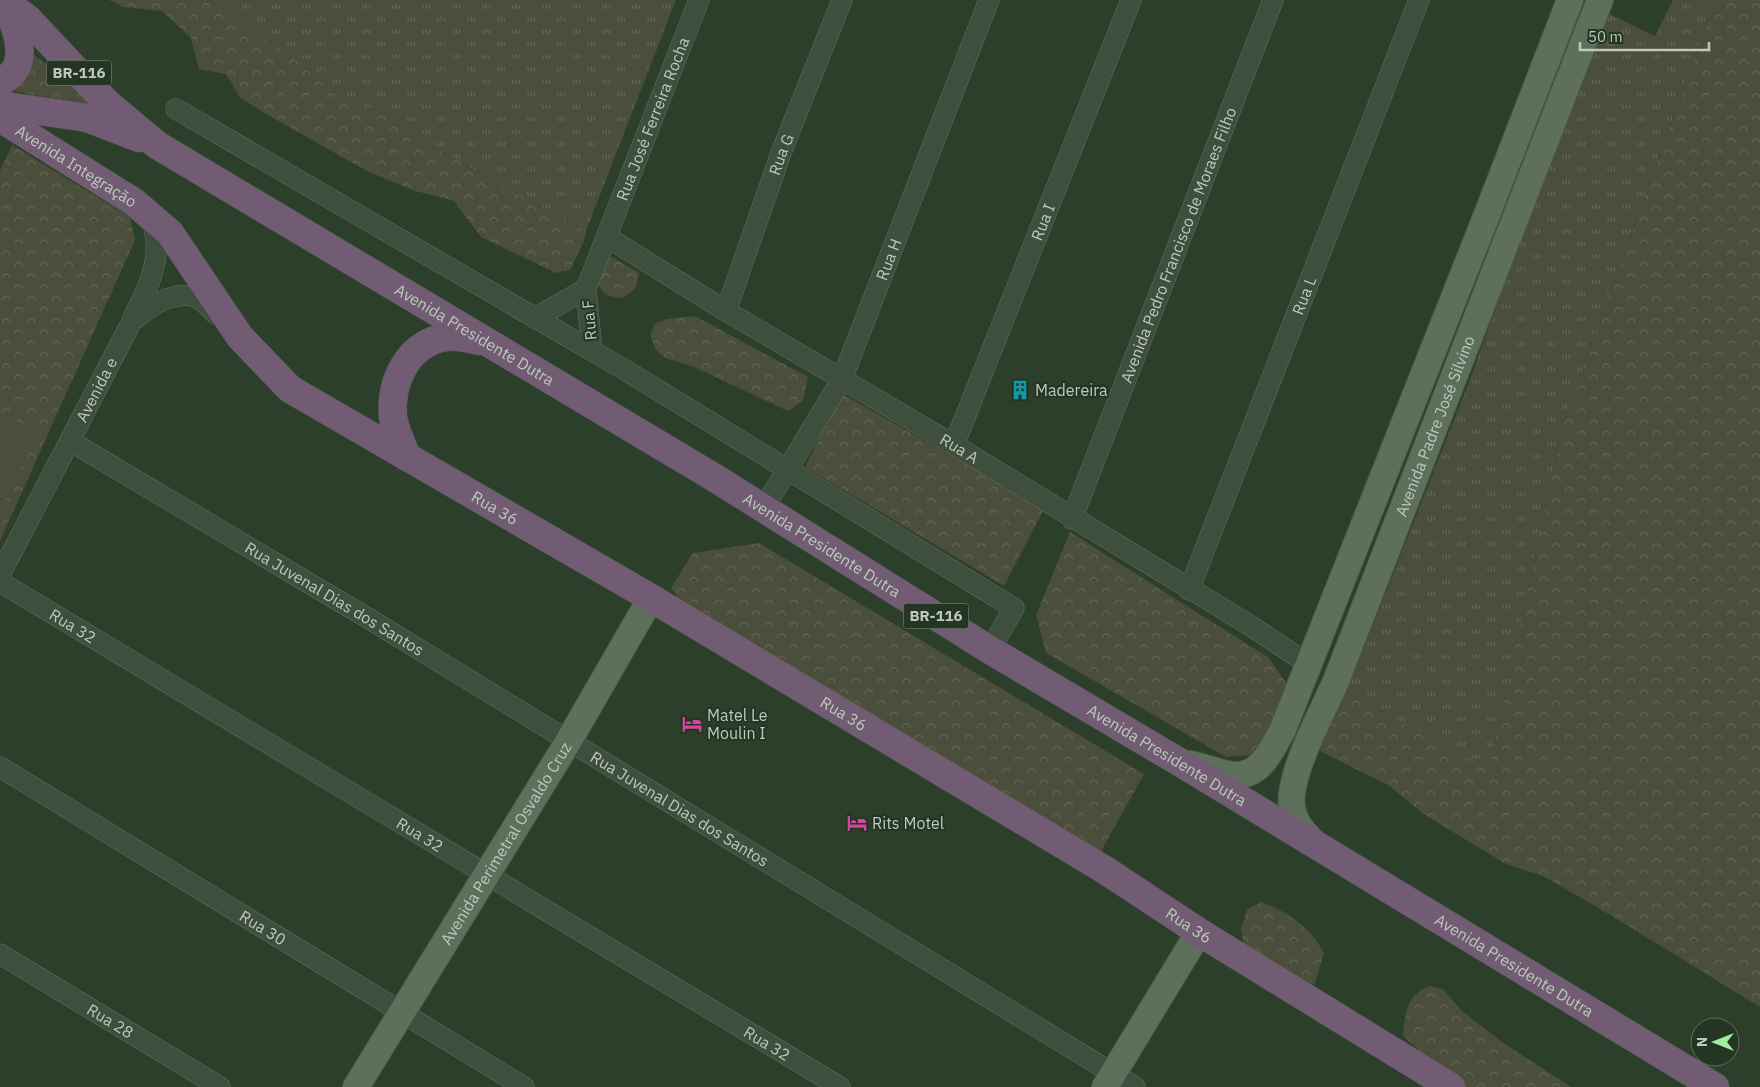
<svg xmlns="http://www.w3.org/2000/svg" width="1760" height="1087" viewBox="0 0 1760 1087" font-family="'IBM Plex Sans',sans-serif">
  <defs>
    <pattern id="grass-tufts" width="24" height="20" patternUnits="userSpaceOnUse" patternTransform="scale(1.25)"><rect width="24" height="20" fill="#4a4e3b"/><path d="M3 7l-1-3M5 7V3M7 7l1-3M15 17l-1-3M17 17v-4M19 17l1-3" fill="none" stroke="#626655"/></pattern>
    <pattern id="forest-crowns" width="20" height="18" patternUnits="userSpaceOnUse" patternTransform="scale(1.25)"><rect width="20" height="18" fill="#4a4e3b"/><path d="M2 6a3 3 0 1 1 6 0M12 15a3 3 0 1 1 6 0" fill="none" stroke="#626655"/></pattern>
  </defs>
  <rect width="100%" height="100%" fill="#2c3f2a"/>
  <!-- grass -->
  <path fill="url(#grass-tufts)" d="M 209,0 L 676,0 L 586,231 L 429,145 L 403,123 L 344,97 L 260,34 Z
    M 1673,0 L 1715,0 L 1564,421 L 1489,768 L 1346,693 L 1471,377 L 1601,10 L 1655,36 Z"/>
  <!-- forest -->
  <path fill="url(#forest-crowns)" d="M 109,0 L 209,0 L 260,34 L 344,97 L 403,123 L 429,145 L 586,231 L 584,241 L 570,270 L 556,273 L 481,237 L 454,201 L 412,190 L 365,170 L 268,115 L 240,98 L 226,74 L 199,69 L 191,38 L 162,11 L 124,7 Z
    M 1715,0 L 1760,0 L 1760,1007 L 1602,910 L 1543,876 L 1506,864 L 1425,815 L 1388,785 L 1320,751 L 1316,738 L 1330,695 L 1346,693 L 1489,768 L 1564,421 Z
    M 29,50 L 102,112 L 71,102 L 8,90 Z
    M 12,145 L 130,217 L 135,240 L 0,541 L 0,171 Z
    M 608,255 L 639,273 L 636,288 L 623,298 C 607,297 601,294 596,278 Z
    M 695,316 L 808,377 L 803,401 L 788,411 L 692,366 L 665,358 L 656,350 L 650,335 L 655,324 L 666,319 Z
    M 841,393 L 1044,509 L 1004,586 L 805,467 Z
    M 1070,532 L 1269,658 L 1287,684 L 1264,754 L 1226,757 L 1046,653 L 1036,615 Z
    M 759,543 L 1144,774 L 1098,857 L 692,615 L 671,588 L 693,553 Z
    M 1261,902 C 1288,912 1310,927 1324,953 L 1315,983 L 1298,988 L 1247,961 L 1241,929 L 1247,910 Z
    M 1429,986 L 1443,989 L 1462,1011 L 1502,1042 L 1571,1087 L 1461,1087 L 1403,1036 C 1405,1013 1406,996 1429,986 Z"/>
  <!-- pitch -->
  <path fill="#4a4e3b" d="M 0,412 L 38,431 L 0,511 Z"/>
  <g fill="none" stroke-linecap="round" stroke-linejoin="round">
    <defs>
      <g id="minor">
        <path d="M 176,109 L 625,370 L 1014,608 L 990,650"/>
        <path id="s1" d="M 607,237 L 726,311 L 954,445 L 1251,626 L 1310,665"/>
        <path id="s2" d="M 726,311 L 781,153 L 842,0"/>
        <path d="M 133,318 C 144,295 158,270 156,243 C 156,234 153,224 151,215"/>
        <path d="M 535,318 L 586,289"/>
        <path id="s3" d="M 592,351 L 586,289 L 699,0"/>
        <path id="s4" d="M 70,441 L 371,620 L 1135,1087"/>
        <path id="s5" d="M 954,445 L 1131,0"/>
        <path id="s6" d="M 764,508 L 842,379 L 989,0"/>
        <path id="s7" d="M 1072,519 L 1273,0"/>
        <path id="s8" d="M 0,575 L 132,321 C 151,307 171,290 196,297 C 203,300 211,310 217,315"/>
        <path id="s9" d="M 0,582 L 840,1087"/>
        <path id="s10" d="M 1189,590 L 1419,0"/>
        <path id="s11" d="M 0,767 L 524,1087"/>
        <path id="s12" d="M 0,954 L 220,1087"/>
      </g>
      <g id="major">
        <path d="M 1190,764 C 1203,766 1215,772 1228,774 C 1258,781 1271,752 1283,729 L 1486,217 L 1570,0"/>
        <path id="s13" d="M 1316,845 C 1305,834 1294,823 1292,807 C 1287,776 1323,711 1336,681 L 1600,0"/>
        <path id="s14" d="M 356,1087 L 568,742 L 651,598"/>
        <path d="M 1105,1087 L 1199,932"/>
      </g>
      <g id="highway">
        <path id="s15" d="M 3,0 L 28,19 L 106,102 L 157,145 L 715,478 L 990,650 L 1181,763 L 1715,1087"/>
        <path d="M 0,81 C 33,70 17,25 4,5"/>
        <path d="M 0,105 L 87,118 L 139,138"/>
        <path id="s16" d="M 0,118 L 134,202 L 170,233 L 240,337 L 290,389 L 651,598 L 1105,870 L 1199,932 L 1451,1087"/>
        <path d="M 407,457 C 402,445 395,430 393,417 C 390,383 406,347 441,338 C 454,335 467,338 480,341"/>
      </g>
    </defs>
    <!-- minor casing -->
    <use href="#minor" stroke="#637262" stroke-width="21"/>
    <!-- major casing -->
    <use href="#major" stroke="#495848" stroke-width="28"/>
    <!-- highway casing -->
    <use href="#highway" stroke="#4a5949" stroke-width="29"/>
    <!-- minor -->
    <use href="#minor" stroke="#3f4f3e" stroke-width="20"/>
    <!-- major -->
    <use href="#major" stroke="#5e6f5c" stroke-width="26"/>
    <!-- highway -->
    <use href="#highway" stroke="#725c74" stroke-width="28"/>
  </g>
  <!-- icons -->
  <defs>
    <symbol id="building-bare" viewBox="-9 -9 18 18"><path d="M-4-6H4V6H1V3H-1V6H-4ZM-2.5-4.3h1.7v1.8h-1.7ZM.8-4.3h1.7v1.8H.8ZM-2.5-1h1.7V.8h-1.7ZM.8-1h1.7V.8H.8Z" fill="#0f9aa8" stroke="#243523" stroke-width="2.5" paint-order="stroke"/></symbol>
    <symbol id="hotel-bare" viewBox="-9 -9 18 18"><path d="M-6-4.5h1.5V1H6V5H4.5V3h-9V5H-6ZM-4 0a1.8 1.8 0 1 1 3.6 0ZM.5 0V-2.5h3Q6-2.5 6 0Z" fill="#d1479c" stroke="#243523" stroke-width="2.5" paint-order="stroke"/></symbol>
  </defs>
  <g fill-rule="evenodd">
    <use href="#building-bare" x="1006" y="376" width="28" height="28"/>
    <use href="#hotel-bare" x="678" y="710" width="28" height="28"/>
    <use href="#hotel-bare" x="843" y="809" width="28" height="28"/>
  </g>
  <g text-anchor="middle" stroke-width="4" stroke-linejoin="round" paint-order="stroke">
    <!-- shield labels -->
    <g fill="#243523" stroke="#8e9d8d" stroke-width="1">
      <rect x="46.5" y="60.5" width="65" height="25" rx="4"/>
      <rect x="903.5" y="603.5" width="65" height="25" rx="4"/>
    </g>
    <g font-size="15" font-weight="bold" fill="#bcc9bb">
      <text x="79" y="78">BR-116</text>
      <text x="936" y="621">BR-116</text>
    </g>
    <!-- street labels -->
    <g font-size="16" fill="#bcc9bb" stroke="#243523">
      <text dy="6" stroke="none"><textPath href="#s3" startOffset="245">Rua José Ferreira Rocha</textPath></text>
      <text dy="6" stroke="none"><textPath href="#s2" startOffset="166">Rua G</textPath></text>
      <text dy="6" stroke="none"><textPath href="#s16" startOffset="90">Avenida Integração</textPath></text>
      <text dy="6" stroke="none"><textPath href="#s5" startOffset="240">Rua I</textPath></text>
      <text dy="6" stroke="none"><textPath href="#s7" startOffset="294">Avenida Pedro Francisco de Moraes Filho</textPath></text>
      <text dy="6" stroke="none"><textPath href="#s6" startOffset="279">Rua H</textPath></text>
      <text dy="6" stroke="none"><textPath href="#s10" startOffset="316">Rua L</textPath></text>
      <text transform="translate(589 320) rotate(-95)" y="6">Rua F</text>
      <text dy="6" stroke="none"><textPath href="#s15" startOffset="582">Avenida Presidente Dutra</textPath></text>
      <text dy="6" stroke="none"><textPath href="#s8" startOffset="209">Avenida e</textPath></text>
      <text dy="6" stroke="none"><textPath href="#s13" startOffset="454">Avenida Padre José Silvino</textPath></text>
      <text dy="6" stroke="none"><textPath href="#s1" startOffset="411">Rua A</textPath></text>
      <text dy="6" stroke="none"><textPath href="#s16" startOffset="640">Rua 36</textPath></text>
      <text dy="6" stroke="none"><textPath href="#s15" startOffset="988">Avenida Presidente Dutra</textPath></text>
      <text dy="6" stroke="none"><textPath href="#s4" startOffset="308">Rua Juvenal Dias dos Santos</textPath></text>
      <text dy="6" stroke="none"><textPath href="#s9" startOffset="85">Rua 32</textPath></text>
      <text dy="6" stroke="none"><textPath href="#s16" startOffset="1045">Rua 36</textPath></text>
      <text dy="6" stroke="none"><textPath href="#s15" startOffset="1392">Avenida Presidente Dutra</textPath></text>
      <text dy="6" stroke="none"><textPath href="#s4" startOffset="712">Rua Juvenal Dias dos Santos</textPath></text>
      <text dy="6" stroke="none"><textPath href="#s9" startOffset="490">Rua 32</textPath></text>
      <text dy="6" stroke="none"><textPath href="#s14" startOffset="286">Avenida Perimetral Osvaldo Cruz</textPath></text>
      <text dy="6" stroke="none"><textPath href="#s16" startOffset="1450">Rua 36</textPath></text>
      <text dy="6" stroke="none"><textPath href="#s11" startOffset="308">Rua 30</textPath></text>
      <text dy="6" stroke="none"><textPath href="#s15" startOffset="1798">Avenida Presidente Dutra</textPath></text>
      <text dy="6" stroke="none"><textPath href="#s12" startOffset="129">Rua 28</textPath></text>
      <text dy="6" stroke="none"><textPath href="#s9" startOffset="895">Rua 32</textPath></text>
    </g>
    <!-- poi labels -->
    <g font-size="16" fill="#bcc9bb" stroke="#243523" text-anchor="start">
      <text x="1035" y="396">Madereira</text>
      <text x="707" y="721">Matel Le<tspan x="707" dy="18">Moulin I</tspan></text>
      <text x="872" y="829">Rits Motel</text>
    </g>
  </g>
  <!-- north arrow -->
  <g transform="translate(1715 1042) rotate(270)"><circle r="24" fill="#243523" stroke="#617060"/>
  <path d="M0-4L9 19L0 12L-9 19Z" fill="#a3eb9e"/>
  <text y="-8" font-size="14" font-weight="bold" text-anchor="middle" fill="#bcc9bb">N</text>
  </g>
  <!-- scale -->
  <path d="M1580 42v8h129v-8" fill="none" stroke="#bcc9bb" stroke-width="2.5"/>
  <text x="1588" y="42" font-size="15" fill="#bcc9bb" stroke="#243523" stroke-width="4" paint-order="stroke">50 m</text>
</svg>
